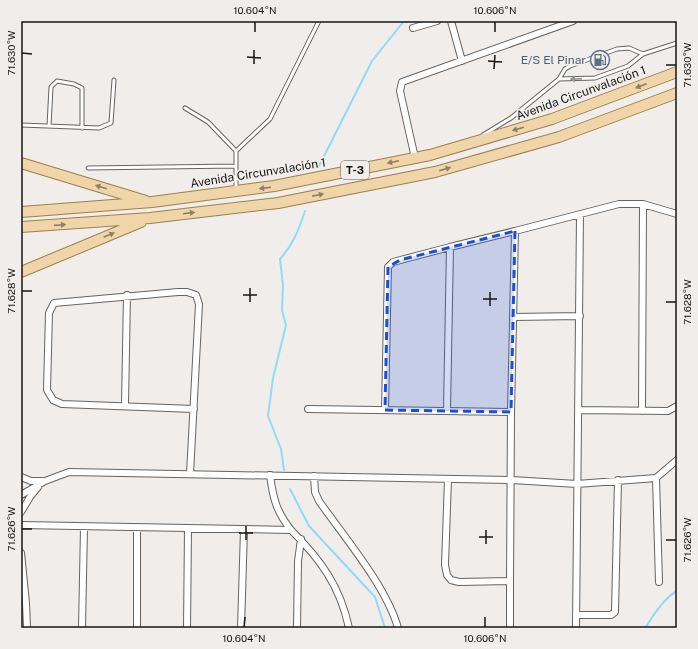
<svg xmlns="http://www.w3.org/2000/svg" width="698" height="649" viewBox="0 0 698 649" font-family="'Public Sans',sans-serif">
  <rect width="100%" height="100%" fill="#f0edeb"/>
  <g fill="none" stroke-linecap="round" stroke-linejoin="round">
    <!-- stream -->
    <path stroke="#90dbfa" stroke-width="2" d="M 319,166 L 372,61 L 404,21
      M 284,470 L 281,449 L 268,416 L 273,378 L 286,325 L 282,310 L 283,285 L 280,259 C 293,245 299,229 305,211
      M 290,489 L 309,526 L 375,597 L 385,628
      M 645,628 C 653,616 664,598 677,591"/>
    <defs>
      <path id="lane" d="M 559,79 L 565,69 L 570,66 L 617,49 L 629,48 L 643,54
        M 185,108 L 208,122 L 236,151
        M 21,125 L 99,128 L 111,123 L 114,80
        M 49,126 L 51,87 L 57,81 L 74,84 L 82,88 L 82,128
        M 483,135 L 511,118 L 559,79 L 595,78 L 628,66 L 643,54 L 677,43
        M 88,168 L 236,166
        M 236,189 L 236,151 L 270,119 L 319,21"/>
      <path id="street" d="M 451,21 L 462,61
        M 413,28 L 437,21
        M 415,158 L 400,91 L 402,82 L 573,21
        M 643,204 L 677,214
        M 513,317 L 580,316
        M 125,405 L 127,295
        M 308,409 L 511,412 L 515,231 L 619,204 L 643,204 L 642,411
        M 385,410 L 388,267 L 393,262 L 450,247
        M 447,410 L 450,247 L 515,231
        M 579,410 L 668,411 L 677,406
        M 190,474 L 199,304 L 196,295 L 187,292 L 178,292 L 54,303 L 49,313 L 47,390 L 53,400 L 62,404 L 194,409
        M 270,475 C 273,498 276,511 291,530
        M 314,476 L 315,492 L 319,501 C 345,538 386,586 398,628
        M 21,477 L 31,481 L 43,481
        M 656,478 L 659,582
        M 448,479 L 445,565 L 447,575 L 451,580 L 459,582 L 510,581 L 510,628
        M 21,495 L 45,481 L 69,472 L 512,480 L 577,484 L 656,478 L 677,460
        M 21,512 L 30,497 L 38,487
        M 21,525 L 291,530 C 321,560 340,586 349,628
        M 137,528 L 137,628
        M 21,553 L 26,603 L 27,628
        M 510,581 L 511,412
        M 576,615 L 611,615 L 615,612 L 618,480
        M 82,628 L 84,527
        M 187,628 L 188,529
        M 241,628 L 244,529
        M 297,628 L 298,561 L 301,539
        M 576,628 L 580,215"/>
      <path id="primary" d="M 21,163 L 146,201
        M 21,212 L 152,202 L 274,186 L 430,155 L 552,119 L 677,72
        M 21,227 L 150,218 L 278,203 L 435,172 L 559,137 L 677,93
        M 21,272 L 141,222"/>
    </defs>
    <!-- lane casing -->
    <use href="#lane" stroke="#666361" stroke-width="5"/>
    <!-- street casing -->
    <use href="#street" stroke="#666361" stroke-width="8"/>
    <!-- primary casing -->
    <use href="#primary" stroke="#9c804e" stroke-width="12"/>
    <!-- lane -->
    <use href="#lane" stroke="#fff" stroke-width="3"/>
    <!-- street -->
    <use href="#street" stroke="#fff" stroke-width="6"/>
    <!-- primary -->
    <use href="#primary" stroke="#efd5a7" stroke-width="10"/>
  </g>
  <!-- one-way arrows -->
  <defs><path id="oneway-solid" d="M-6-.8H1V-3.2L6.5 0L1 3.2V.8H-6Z"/></defs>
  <use fill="#979696" href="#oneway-solid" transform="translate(576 79) rotate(179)"/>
  <g fill="#8e7f65">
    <use href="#oneway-solid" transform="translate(641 86) rotate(159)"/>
    <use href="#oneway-solid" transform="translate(518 129) rotate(164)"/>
    <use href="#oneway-solid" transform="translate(393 162) rotate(168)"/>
    <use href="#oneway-solid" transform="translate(445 169) rotate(-16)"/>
    <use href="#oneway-solid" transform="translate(101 187) rotate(-163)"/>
    <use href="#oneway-solid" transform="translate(265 188) rotate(173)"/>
    <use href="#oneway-solid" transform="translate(318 195) rotate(-11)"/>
    <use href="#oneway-solid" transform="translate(189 213) rotate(-7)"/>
    <use href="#oneway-solid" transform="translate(60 225) rotate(-4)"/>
    <use href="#oneway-solid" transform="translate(109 235) rotate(-23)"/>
  </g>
  <!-- marked area -->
  <path fill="#1d4ed8" fill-opacity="0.2" stroke="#1d4ed8" stroke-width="3" stroke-dasharray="8 5" stroke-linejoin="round" d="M 515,231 L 511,412 L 385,410 L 388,267 L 400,260 Z"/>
  <!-- ticks -->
  <path fill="none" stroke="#171615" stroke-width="1.5" d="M 255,32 L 255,22M 495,32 L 495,22M 22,53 L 32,54M 247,57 L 261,58M 488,61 L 502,62M 254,64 L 254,50M 666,65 L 676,65M 494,69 L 495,55M 22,291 L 32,291M 243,295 L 257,295M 483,299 L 497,299M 250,302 L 250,288M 666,302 L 676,302M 490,306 L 490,292M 22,529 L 32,529M 239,533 L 253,533M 479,537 L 493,537M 246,540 L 246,526M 666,540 L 676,540M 486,544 L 486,530M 244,627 L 245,617M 485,627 L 485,617"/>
  <!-- icons -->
  <defs>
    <symbol id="fuel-ring" viewBox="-11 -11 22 22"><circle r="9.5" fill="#f0edeb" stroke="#5c6f8a" stroke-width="1.5"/><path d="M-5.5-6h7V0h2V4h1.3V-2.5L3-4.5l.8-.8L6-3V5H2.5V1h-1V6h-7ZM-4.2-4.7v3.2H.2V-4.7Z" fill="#5c6f8a"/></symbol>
  </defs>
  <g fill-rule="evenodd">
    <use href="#fuel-ring" x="589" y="49" width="22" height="22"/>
  </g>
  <g text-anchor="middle" stroke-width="3.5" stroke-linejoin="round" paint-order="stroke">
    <!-- shield labels -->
    <rect fill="#f0edeb" stroke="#585655" stroke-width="1" x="341" y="161" width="28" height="18" rx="3"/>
    <g font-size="11" font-weight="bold" fill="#171615">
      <text x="355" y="174">T-3</text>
    </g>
    <!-- service labels -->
    <g font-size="12" fill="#4e5e75" stroke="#f0edeb" text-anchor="end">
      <text x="586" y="64">E/S El Pinar</text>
    </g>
    <!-- street labels -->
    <g font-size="12" fill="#171615" stroke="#f0edeb">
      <text transform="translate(581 93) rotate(-20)" y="4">Avenida Circunvalación 1</text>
      <text transform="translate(258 173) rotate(-9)" y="4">Avenida Circunvalación 1</text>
    </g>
  </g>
  <!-- border -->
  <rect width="698" height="649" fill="none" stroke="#f0edeb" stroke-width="44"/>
  <rect x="22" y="22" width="654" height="605" fill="none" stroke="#171615" stroke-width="1.5"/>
  <g font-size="10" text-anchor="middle" fill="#171615">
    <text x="255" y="14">10.604°N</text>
    <text x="495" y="14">10.606°N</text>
    <text transform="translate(11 53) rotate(-90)" y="4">71.630°W</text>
    <text transform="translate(687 65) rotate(-90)" y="4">71.630°W</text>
    <text transform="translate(11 291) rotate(-90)" y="4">71.628°W</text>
    <text transform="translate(687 302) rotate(-90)" y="4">71.628°W</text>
    <text transform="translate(11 529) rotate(-90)" y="4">71.626°W</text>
    <text transform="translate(687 540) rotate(-90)" y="4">71.626°W</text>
    <text x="244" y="642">10.604°N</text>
    <text x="485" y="642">10.606°N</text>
  </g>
</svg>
